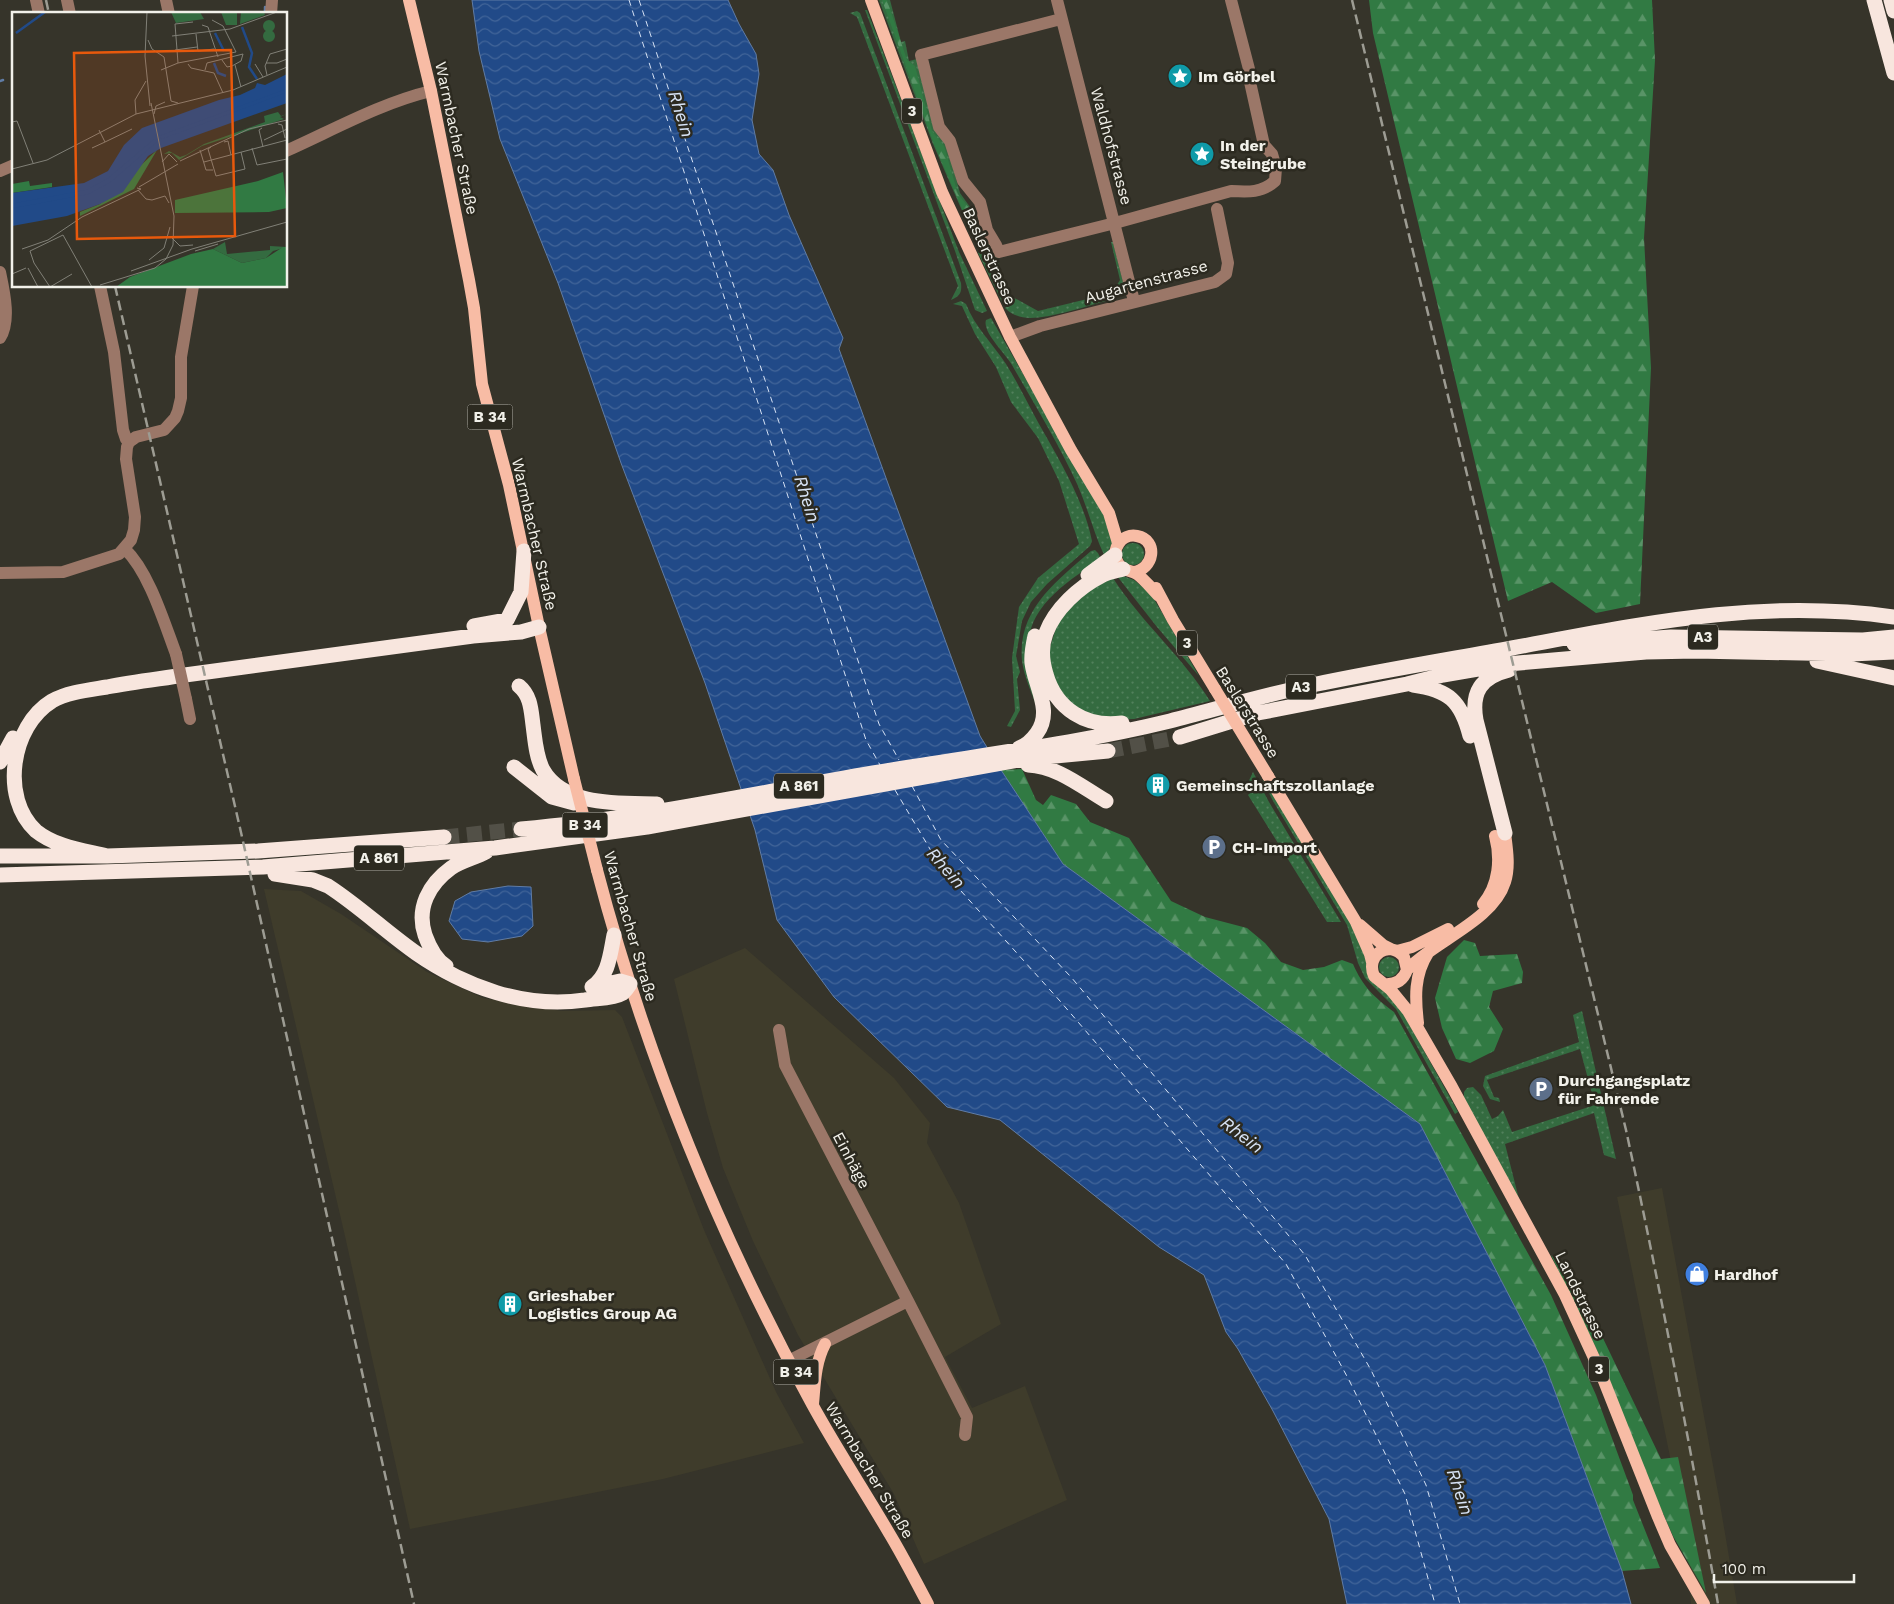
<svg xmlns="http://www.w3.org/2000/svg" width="1894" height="1604" viewBox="0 0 1894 1604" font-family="'Work Sans',sans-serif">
  <defs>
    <pattern id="grass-dots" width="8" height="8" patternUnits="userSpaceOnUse" patternTransform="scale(1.25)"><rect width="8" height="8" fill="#346b40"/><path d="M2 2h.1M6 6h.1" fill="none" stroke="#52815c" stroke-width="1.8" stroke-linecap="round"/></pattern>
    <pattern id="forest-firs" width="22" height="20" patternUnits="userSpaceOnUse" patternTransform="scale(1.25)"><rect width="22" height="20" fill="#317a43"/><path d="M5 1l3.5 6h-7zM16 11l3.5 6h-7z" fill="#599467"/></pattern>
    <pattern id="water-waves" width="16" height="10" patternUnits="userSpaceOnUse" patternTransform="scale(1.25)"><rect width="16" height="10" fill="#214a88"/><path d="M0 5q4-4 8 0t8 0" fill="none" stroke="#426599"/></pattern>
  </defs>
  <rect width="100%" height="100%" fill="#36342a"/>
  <!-- built -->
  <path fill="#3f3c2b" d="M 264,889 L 301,891 L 341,914 L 427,972 L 483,998 L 561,1011 L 615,1010 L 622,1017 L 704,1230 L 776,1392 L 804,1443 L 663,1479 L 410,1529 L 345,1236 Z
    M 745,948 L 894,1078 L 930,1123 L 927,1143 L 959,1203 L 1001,1324 L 945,1357 L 972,1408 L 1025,1386 L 1067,1500 L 924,1564 L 894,1494 L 798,1335 L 753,1241 L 723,1168 L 707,1113 L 674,979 Z
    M 1662,1188 L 1719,1498 L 1737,1604 L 1691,1604 L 1687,1540 L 1617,1197 Z"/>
  <!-- grass -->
  <path fill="url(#grass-dots)" d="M 879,0 L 890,0 L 901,42 L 905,41 L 909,61 L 917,59 L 947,145 L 960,193 L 970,207 L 979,243 L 990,241 L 992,252 L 991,257 L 1002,302 L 978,253 L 980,252 L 933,144 Z
    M 865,10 L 867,10 L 959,252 L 987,311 L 982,313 L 975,310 L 955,251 Z
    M 857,11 L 860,13 L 961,283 C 962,293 960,296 951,300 L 958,286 L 857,17 L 850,13 Z
    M 1111,242 L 1113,242 L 1124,286 L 1121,293 L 1113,299 C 1090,305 1052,318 1030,318 C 1021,318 1012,315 1005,308 L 1007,306 L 995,258 L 997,257 L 1004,286 L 1007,286 L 1009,295 L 1038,311 L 1116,292 L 1115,288 L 1120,280 Z
    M 961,301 L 966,304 C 975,327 992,343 1006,364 C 1018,383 1028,404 1039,424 C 1059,459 1084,501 1092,541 L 1090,546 L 1047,584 L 1031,602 L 1022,621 L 1016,656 L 1020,672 L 1017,679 L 1020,710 L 1011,727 L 1007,726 L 1015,711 L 1012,658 L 1019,607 L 1038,578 L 1079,544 L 1059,481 L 1038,438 L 1011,402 L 996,367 L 975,334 L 962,306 L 953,304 Z
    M 991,318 L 1106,519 L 1114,540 L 1105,557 C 1094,534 1088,509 1078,486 C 1059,444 1034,404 1012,365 C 1005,353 982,332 986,320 Z
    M1122 554a11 11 0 1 1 22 0a11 11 0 1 1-22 0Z
    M 1095,550 L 1098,553 L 1101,559 C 1074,577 1028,605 1029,644 C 1030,664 1036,685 1039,705 L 1036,705 C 1031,691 1024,676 1022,661 C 1017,609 1057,581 1091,551 Z
    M 1117,576 L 1123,576 L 1134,580 L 1151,594 L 1199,676 L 1157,627 Z
    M 1113,578 C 1141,622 1183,657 1210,701 L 1134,719 L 1109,720 L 1075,708 L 1058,689 L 1050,671 L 1049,650 L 1057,625 L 1068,610 L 1091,589 Z
    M 1253,772 L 1269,802 L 1341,922 L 1327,922 L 1248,795 L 1250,793 L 1246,787 Z
    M 1265,780 L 1362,942 L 1367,956 L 1395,999 L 1458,1112 L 1455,1114 L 1396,1009 L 1365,978 L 1358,963 L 1347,925 L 1273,801 L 1263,781 Z
    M1379 967a10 10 0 1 1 20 0a10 10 0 1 1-20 0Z
    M 1582,1011 L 1616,1159 L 1604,1155 L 1594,1113 L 1505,1144 L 1519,1199 L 1464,1100 L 1464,1092 L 1467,1088 L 1473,1087 L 1481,1095 L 1492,1119 L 1498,1116 L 1503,1110 L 1512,1132 L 1595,1105 L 1580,1049 L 1487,1080 L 1494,1097 L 1499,1098 L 1500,1102 L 1490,1099 L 1483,1086 L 1485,1076 L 1579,1042 L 1573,1015 Z"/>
  <!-- forest -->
  <path fill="url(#forest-firs)" d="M 882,0 L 887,0 L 907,60 L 915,66 L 932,131 L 944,146 L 958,194 L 969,208 L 979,244 L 989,246 C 991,251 994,271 993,277 L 990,273 L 934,144 Z
    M 1369,0 L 1652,0 L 1655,60 L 1644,238 L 1651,368 L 1640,604 L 1596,613 L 1552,582 L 1508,601 L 1373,33 Z
    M 1022,769 L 1036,800 L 1043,805 L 1051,795 L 1076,804 L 1090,822 L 1129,838 L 1171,901 L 1205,917 L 1247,928 L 1265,943 L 1281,962 L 1303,970 L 1324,967 L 1342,960 L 1353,964 C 1363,987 1374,997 1394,1012 L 1551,1295 L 1596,1395 L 1633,1495 L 1633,1500 L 1660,1568 L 1622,1571 L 1545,1365 L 1420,1124 L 1063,864 L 1001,770 Z
    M 1464,940 L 1475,943 L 1480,956 L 1517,954 L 1523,972 L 1522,983 L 1493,991 L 1489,1007 L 1503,1029 L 1494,1051 L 1470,1063 L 1456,1059 L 1442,1028 L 1435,998 L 1447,957 Z
    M 1551,1255 L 1575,1280 L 1661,1459 L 1678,1457 L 1706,1593 L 1673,1536 L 1639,1459 L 1605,1367 Z"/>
  <!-- water -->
  <path fill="url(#water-waves)" stroke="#607ca5" d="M 472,0 L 728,0 L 739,24 L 756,54 L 759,74 L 752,120 L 759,154 L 773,170 L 789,215 L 843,338 L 839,349 L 980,736 L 1001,770 L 1063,864 L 1420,1124 L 1545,1365 L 1622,1571 L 1631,1604 L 1347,1604 L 1329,1519 L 1273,1411 L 1238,1349 L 1226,1332 L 1204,1275 L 1159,1247 L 1000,1120 L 947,1107 L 834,997 L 777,920 L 755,830 L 705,683 L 621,463 L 558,283 L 500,139 L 479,51 Z
    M 508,886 L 531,887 L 533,926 L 522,936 L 488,942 L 462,939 L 449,921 L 455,901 L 471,892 Z"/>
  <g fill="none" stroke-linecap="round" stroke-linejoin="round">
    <!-- stream -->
    <path stroke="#607ca5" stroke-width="2.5" d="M 265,14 L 265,7
      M 0,81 L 3,80"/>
    <!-- ferry -->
    <path stroke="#d7e3f6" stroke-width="1" stroke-dasharray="6 5" stroke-linecap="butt" d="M 629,0 L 866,740 L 880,765
      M 639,0 L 879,724 L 899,760
      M 912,786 L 941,840 L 1071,977 L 1305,1255 L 1371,1370 L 1426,1485 L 1460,1604
      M 895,790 L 943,871 L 1060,1001 L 1286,1264 L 1349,1380 L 1405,1494 L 1435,1604"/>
    <!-- highway-tunnel -->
    <path stroke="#525047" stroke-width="15" stroke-dasharray="15 8" stroke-linecap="butt" d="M 1108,751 L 1180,737
      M 444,837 L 521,829"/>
    <!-- minor -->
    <path stroke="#9b7768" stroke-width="12" d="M 36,0 L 39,14
      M 67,0 L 70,14
      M 166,0 L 169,14
      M 1057,0 L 1134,301
      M 271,14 L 272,0
      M 1061,19 L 921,55 L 939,127 L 950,141 L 963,181 L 980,202 L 987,230 L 996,245 L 999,252 L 1115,223 L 1231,191 C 1248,192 1262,193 1275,181 L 1276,168 L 1272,154 L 1264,145 L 1250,82 L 1249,69 L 1231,0
      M 286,151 C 333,130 381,103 431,91
      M 0,171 L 14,165
      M 0,272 C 4,291 11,321 0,338
      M 100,286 L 114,352 L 123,430 L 126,439 L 129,442
      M 1010,337 L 1040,326 L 1215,282 L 1226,274 L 1228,263 L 1217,209
      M 125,549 C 149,572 164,622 176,654
      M 0,573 L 63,572 L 119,554 L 131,540 L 134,530 L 135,517 L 126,459 L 127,447 L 129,442 L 136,437 L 164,430 L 175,418 L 178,411 L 181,398 L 181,357 L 193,286
      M 186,699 L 190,719
      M 779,1030 L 785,1065 L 908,1301
      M 790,1360 L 908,1301 L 967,1417 L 965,1435"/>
    <!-- major -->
    <path stroke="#f8bca5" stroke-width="12" d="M 409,0 L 431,91 L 469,280 L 474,308 L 482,384 L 509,485 L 539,627 L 574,779
      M 871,0 L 942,192 L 1010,337 L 1071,450 L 1109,513 L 1118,543
      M 1133,572 C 1154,570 1159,540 1137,536 C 1122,533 1110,549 1118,563 C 1122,571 1130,570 1137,574 C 1145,580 1152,589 1159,596
      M 1156,588 L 1173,620 L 1215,689
      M 1268,776 L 1356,922 L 1370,954 L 1372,962
      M 597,870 C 646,1057 719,1235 812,1404 C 836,1448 864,1490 889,1533 C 903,1556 915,1580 928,1604
      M 1483,904 C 1499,885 1501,859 1495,836
      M 1360,925 L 1383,945 L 1391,949
      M 1397,951 L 1412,947 L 1448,929
      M 1407,970 C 1434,941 1493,921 1505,882 C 1510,867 1507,849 1505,833
      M 1384,984 C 1395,985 1403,981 1407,970 L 1404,957 C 1389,939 1365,955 1374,976 L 1390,989 L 1408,1011 L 1452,1087 L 1565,1295 L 1600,1371 L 1658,1517 L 1670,1545 L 1704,1604
      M 1418,1023 C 1415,998 1414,975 1428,953
      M 813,1404 C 815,1383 815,1363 825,1344"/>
    <!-- highway -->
    <path stroke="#f8e6de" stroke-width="15" d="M 1874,0 L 1894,73
      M 1891,0 L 1894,11
      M 1088,575 L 1115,555
      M 474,626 L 507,620 L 521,592 L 524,551
      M 1574,644 L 1671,637 L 1863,640 L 1894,637
      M 1817,661 L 1894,678
      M 1413,685 C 1449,690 1461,701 1470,736
      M 519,686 C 531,696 531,710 533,725 C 535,740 536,757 543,770 C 564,807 620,803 657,804
      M 1122,723 C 1086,728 1056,709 1046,674 C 1042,661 1041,646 1046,633 C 1055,609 1079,587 1101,576 C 1108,572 1116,571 1123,569
      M 1180,737 L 1258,713 L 1407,684 L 1443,675 L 1507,664 L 1646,652 L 1696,651 L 1851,654 L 1894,652
      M 1019,748 C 1027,745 1032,740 1037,733 C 1053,711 1035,687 1032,663 C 1031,654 1033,645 1035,636
      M 0,762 L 13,738
      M 1028,765 C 1057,766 1082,787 1106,801
      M 514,767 L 552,797 L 574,803
      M 521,829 C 639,819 756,793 873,773 C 972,756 1072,745 1170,721 C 1217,709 1264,695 1312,685 C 1379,671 1446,660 1512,648 C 1642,624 1760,598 1894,617
      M 1505,833 L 1476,720 C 1471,692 1481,677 1509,670
      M 0,856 L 107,856 L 258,851 L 444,837
      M 107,856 C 82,850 56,847 36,831 C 0,798 11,726 52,701 C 68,692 89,690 107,687 C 133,682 159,679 185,675 C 281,662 377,649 473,636 L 521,632 L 539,627
      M 275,874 L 313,880 L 328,886 C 359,906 386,932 416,953 C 465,987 525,1009 585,1000 C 596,998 613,999 623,993 C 625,991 628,987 630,984 L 620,981 L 593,987
      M 0,875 L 263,867 L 495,848 L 647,827 L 1024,759 L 1108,751
      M 446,966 C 435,959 429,946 425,935 C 416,908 429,884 451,868 C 461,861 475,858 486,852
      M 592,987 C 609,975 610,955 614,935"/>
    <!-- rail -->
    <path stroke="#9d9c93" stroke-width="2.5" stroke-dasharray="10 5" stroke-linecap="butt" d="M 46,0 L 49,14
      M 1352,0 L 1626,1130 C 1660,1288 1690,1445 1718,1604
      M 115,286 L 240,828 L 414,1604"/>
    <!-- minor-bridge -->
    <path stroke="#9b7768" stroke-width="12" d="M 176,654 L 186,699"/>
    <!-- major-bridge -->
    <path stroke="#f8bca5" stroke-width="12" d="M 1215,689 L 1268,776
      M 574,779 L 597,870"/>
  </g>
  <!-- icons -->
  <defs>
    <symbol id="sight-disc" viewBox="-11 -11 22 22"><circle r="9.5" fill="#0f9aa8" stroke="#2c2a20"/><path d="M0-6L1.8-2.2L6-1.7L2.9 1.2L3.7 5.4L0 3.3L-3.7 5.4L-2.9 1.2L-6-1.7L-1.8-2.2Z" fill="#fff"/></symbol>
    <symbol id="building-disc" viewBox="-11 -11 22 22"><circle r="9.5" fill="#0f9aa8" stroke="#2c2a20"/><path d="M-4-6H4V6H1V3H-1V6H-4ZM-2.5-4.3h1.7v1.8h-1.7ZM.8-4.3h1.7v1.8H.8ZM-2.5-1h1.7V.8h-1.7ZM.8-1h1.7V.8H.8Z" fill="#fff"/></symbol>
    <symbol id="parking-disc" viewBox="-11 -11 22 22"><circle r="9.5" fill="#5c6f8a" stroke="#2c2a20"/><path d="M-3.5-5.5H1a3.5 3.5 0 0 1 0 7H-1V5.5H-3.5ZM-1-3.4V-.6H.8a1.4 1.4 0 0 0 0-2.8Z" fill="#fff"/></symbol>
    <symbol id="shop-disc" viewBox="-11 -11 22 22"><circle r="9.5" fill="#3f7fe0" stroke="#2c2a20"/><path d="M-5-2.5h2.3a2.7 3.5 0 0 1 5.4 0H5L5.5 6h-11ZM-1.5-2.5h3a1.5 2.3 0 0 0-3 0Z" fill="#fff"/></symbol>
  </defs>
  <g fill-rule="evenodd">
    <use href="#sight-disc" x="1166" y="62" width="28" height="28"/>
    <use href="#sight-disc" x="1188" y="140" width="28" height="28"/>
    <use href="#building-disc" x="1144" y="771" width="28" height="28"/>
    <use href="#parking-disc" x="1200" y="833" width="28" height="28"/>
    <use href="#parking-disc" x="1527" y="1075" width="28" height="28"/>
    <use href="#shop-disc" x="1683" y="1260" width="28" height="28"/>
    <use href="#building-disc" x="496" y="1290" width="28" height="28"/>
  </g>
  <g text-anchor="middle" stroke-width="5" stroke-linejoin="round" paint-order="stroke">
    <!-- shield labels -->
    <g fill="#2c2a20" stroke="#b7b5ad" stroke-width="1">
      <rect x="902" y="98.5" width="20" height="25" rx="4"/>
      <rect x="467.5" y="404.5" width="45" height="25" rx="4"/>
      <rect x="1688" y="624.5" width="30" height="25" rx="4"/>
      <rect x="1177" y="630.5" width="20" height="25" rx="4"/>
      <rect x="1286" y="674.5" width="30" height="25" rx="4"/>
      <rect x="774" y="773.5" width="50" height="25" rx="4"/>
      <rect x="562.5" y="812.5" width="45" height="25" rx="4"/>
      <rect x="354" y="845.5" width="50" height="25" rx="4"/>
      <rect x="1589" y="1356.5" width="20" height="25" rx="4"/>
      <rect x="773.5" y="1359.5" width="45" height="25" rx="4"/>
    </g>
    <g font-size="15" font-weight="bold" fill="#f2f1ea">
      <text x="912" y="116">3</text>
      <text x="490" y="422">B 34</text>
      <text x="1703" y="642">A3</text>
      <text x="1187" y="648">3</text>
      <text x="1301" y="692">A3</text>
      <text x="799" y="791">A 861</text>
      <text x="585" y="830">B 34</text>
      <text x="379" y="863">A 861</text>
      <text x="1599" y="1374">3</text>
      <text x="796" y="1377">B 34</text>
    </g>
    <!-- poi labels -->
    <g font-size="16" font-weight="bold" fill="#f2f1ea" stroke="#2c2a20" text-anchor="start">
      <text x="1198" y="82">Im Görbel</text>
      <text x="1220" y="151">In der<tspan x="1220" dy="18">Steingrube</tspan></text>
      <text x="1176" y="791">Gemeinschaftszollanlage</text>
      <text x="1232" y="853">CH-Import</text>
      <text x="1558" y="1086">Durchgangsplatz<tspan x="1558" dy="18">für Fahrende</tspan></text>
      <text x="1714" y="1280">Hardhof</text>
      <text x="528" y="1301">Grieshaber<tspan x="528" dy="18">Logistics Group AG</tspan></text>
    </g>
    <!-- street labels -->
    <g font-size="16" fill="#f2f1ea" stroke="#2c2a20">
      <text transform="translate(457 138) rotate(78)" y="6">Warmbacher Straße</text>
      <text transform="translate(1112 146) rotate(75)" y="6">Waldhofstrasse</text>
      <text transform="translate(990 256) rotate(65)" y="6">Baslerstrasse</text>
      <text transform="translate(1146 281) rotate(-15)" y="6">Augartenstrasse</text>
      <text transform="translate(535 534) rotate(77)" y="6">Warmbacher Straße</text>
      <text transform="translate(1248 712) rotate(58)" y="6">Baslerstrasse</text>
      <text transform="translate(631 926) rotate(74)" y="6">Warmbacher Straße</text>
      <text transform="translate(852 1160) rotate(62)" y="6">Einhäge</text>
      <text transform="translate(1581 1295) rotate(64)" y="6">Landstrasse</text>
      <text transform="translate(870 1470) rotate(59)" y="6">Warmbacher Straße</text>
    </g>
    <!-- water labels -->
    <g font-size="18" font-style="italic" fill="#d7e3f6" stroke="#2c2a20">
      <text transform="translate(681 114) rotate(72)" y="6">Rhein</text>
      <text transform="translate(807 499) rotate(72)" y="6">Rhein</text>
      <text transform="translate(946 868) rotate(49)" y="6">Rhein</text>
      <text transform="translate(1242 1135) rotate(37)" y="6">Rhein</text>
      <text transform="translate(1460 1492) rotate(71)" y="6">Rhein</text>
    </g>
  </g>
  <!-- overview -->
  <g transform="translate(12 12)">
    <rect width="275" height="275" fill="#36342a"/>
    <path d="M 159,0 L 188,0 L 192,7 L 164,11 ZM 266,100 L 269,104 L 275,102 L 268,105 L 272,107 L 190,134 L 167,148 L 160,141 L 152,142 L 157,139 L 168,145 L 174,143 L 192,132 L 253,110 L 252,104 ZM 213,230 L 215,242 L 258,238 L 258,234 L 275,235 L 261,239 L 254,246 L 230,251 L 201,237 Z" fill="#346b40"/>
    <path d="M 145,138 L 122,177 L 68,204 L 68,200 L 88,192 ZM 271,160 L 275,196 L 257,200 L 163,201 L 163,188 L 246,169 ZM 17,169 L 18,174 L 40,171 L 40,175 L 0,181 L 0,172 ZM 271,235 L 275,235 L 275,275 L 104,275 L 118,265 L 179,242 L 201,237 L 230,251 L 254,246 Z" fill="#317a43"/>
    <path d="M 209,0 L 225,0 L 225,13 L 214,13 ZM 229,0 L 252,0 L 253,3 L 228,12 ZM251 14a6 6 0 1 1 12 0a6 6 0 1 1-12 0ZM251 24a6 6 0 1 1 12 0a6 6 0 1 1-12 0Z" fill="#346b40"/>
    <path d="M 275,62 L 275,91 L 149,136 L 136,144 L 111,180 L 88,192 L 55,204 L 0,214 L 0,181 L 72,171 L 96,159 L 112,133 L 130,116 L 207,88 L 228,83 L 243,76 L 245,71 L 253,73 Z" fill="#214a88"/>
    <path fill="none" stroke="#214a88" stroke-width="2.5" d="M 230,15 L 240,41 L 237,55 L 245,67M 4,21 L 33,0M 203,21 L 212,39M 202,51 L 206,61 L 214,64M 148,125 L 275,78M 149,126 L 275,79M 0,193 L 75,179 L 97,167 L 143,128M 0,195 L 76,181 L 98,169 L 144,129"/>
    <path fill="none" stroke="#818077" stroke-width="1" d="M 135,0 L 133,44 L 138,94M 190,13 L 196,15 L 206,45M 184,22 L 186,39 L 202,37M 160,24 L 218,17 L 265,0M 136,28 L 140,37 L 152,45 L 159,89 L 166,91M 163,38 L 185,35M 166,51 L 163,12 L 181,10M 254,51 L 265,51 L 275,47M 176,52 L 179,56 L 202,61 L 211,81M 243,52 L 251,65M 223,53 L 229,75M 149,58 L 166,51 L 224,40 L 211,14 L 200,8M 193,58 L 195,51 L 231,42 L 229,49 L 220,54 L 215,55 L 210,48M 255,63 L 253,54 L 258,42 L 275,37M 124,102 L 123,88 L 134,69M 142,102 L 144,94 L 153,90M 0,110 L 5,109 L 21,151M 266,112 L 270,113 L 273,126M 250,116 L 247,118 L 251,135M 252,128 L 275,117M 93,130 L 120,117M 212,130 L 216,129 L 219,143M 199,135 L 196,137 L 204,164 L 233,157 L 229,140M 80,136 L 93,130 L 87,118M 240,136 L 245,153 L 275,147M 188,138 L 194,158 L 201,158M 168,149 L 237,117 L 275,108M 150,150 L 157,142 L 165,150M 192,150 L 275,128M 0,157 L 35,148 L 124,102 L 221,78 L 275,55M 127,175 L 166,152M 126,178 L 134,187 L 140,188M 140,188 L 153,184 L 157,191M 160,226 L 168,234 L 181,233M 10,237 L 36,228 L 70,205 L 129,177 L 125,176M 183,239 L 206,232M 137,248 L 152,236 L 158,215M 16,256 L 26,275M 119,259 L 180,237 L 275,210M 0,262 L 14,256M 60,262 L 38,275 L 22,251 L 18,239 L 51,223 L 80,275M 88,273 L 143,256 L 154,247 L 161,233 L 162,204 L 139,91"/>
    <path fill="#e8590c" fill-opacity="0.15" stroke="#e8590c" stroke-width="2.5" d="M 219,38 L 223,224 L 65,227 L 62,41 Z"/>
    <rect width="275" height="275" fill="none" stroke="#f2f1ea" stroke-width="2.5"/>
  </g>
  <!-- scale -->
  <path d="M1714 1574v8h140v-8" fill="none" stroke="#f2f1ea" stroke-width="2.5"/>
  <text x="1722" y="1574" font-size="15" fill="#f2f1ea" stroke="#2c2a20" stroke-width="4" paint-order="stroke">100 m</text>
</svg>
